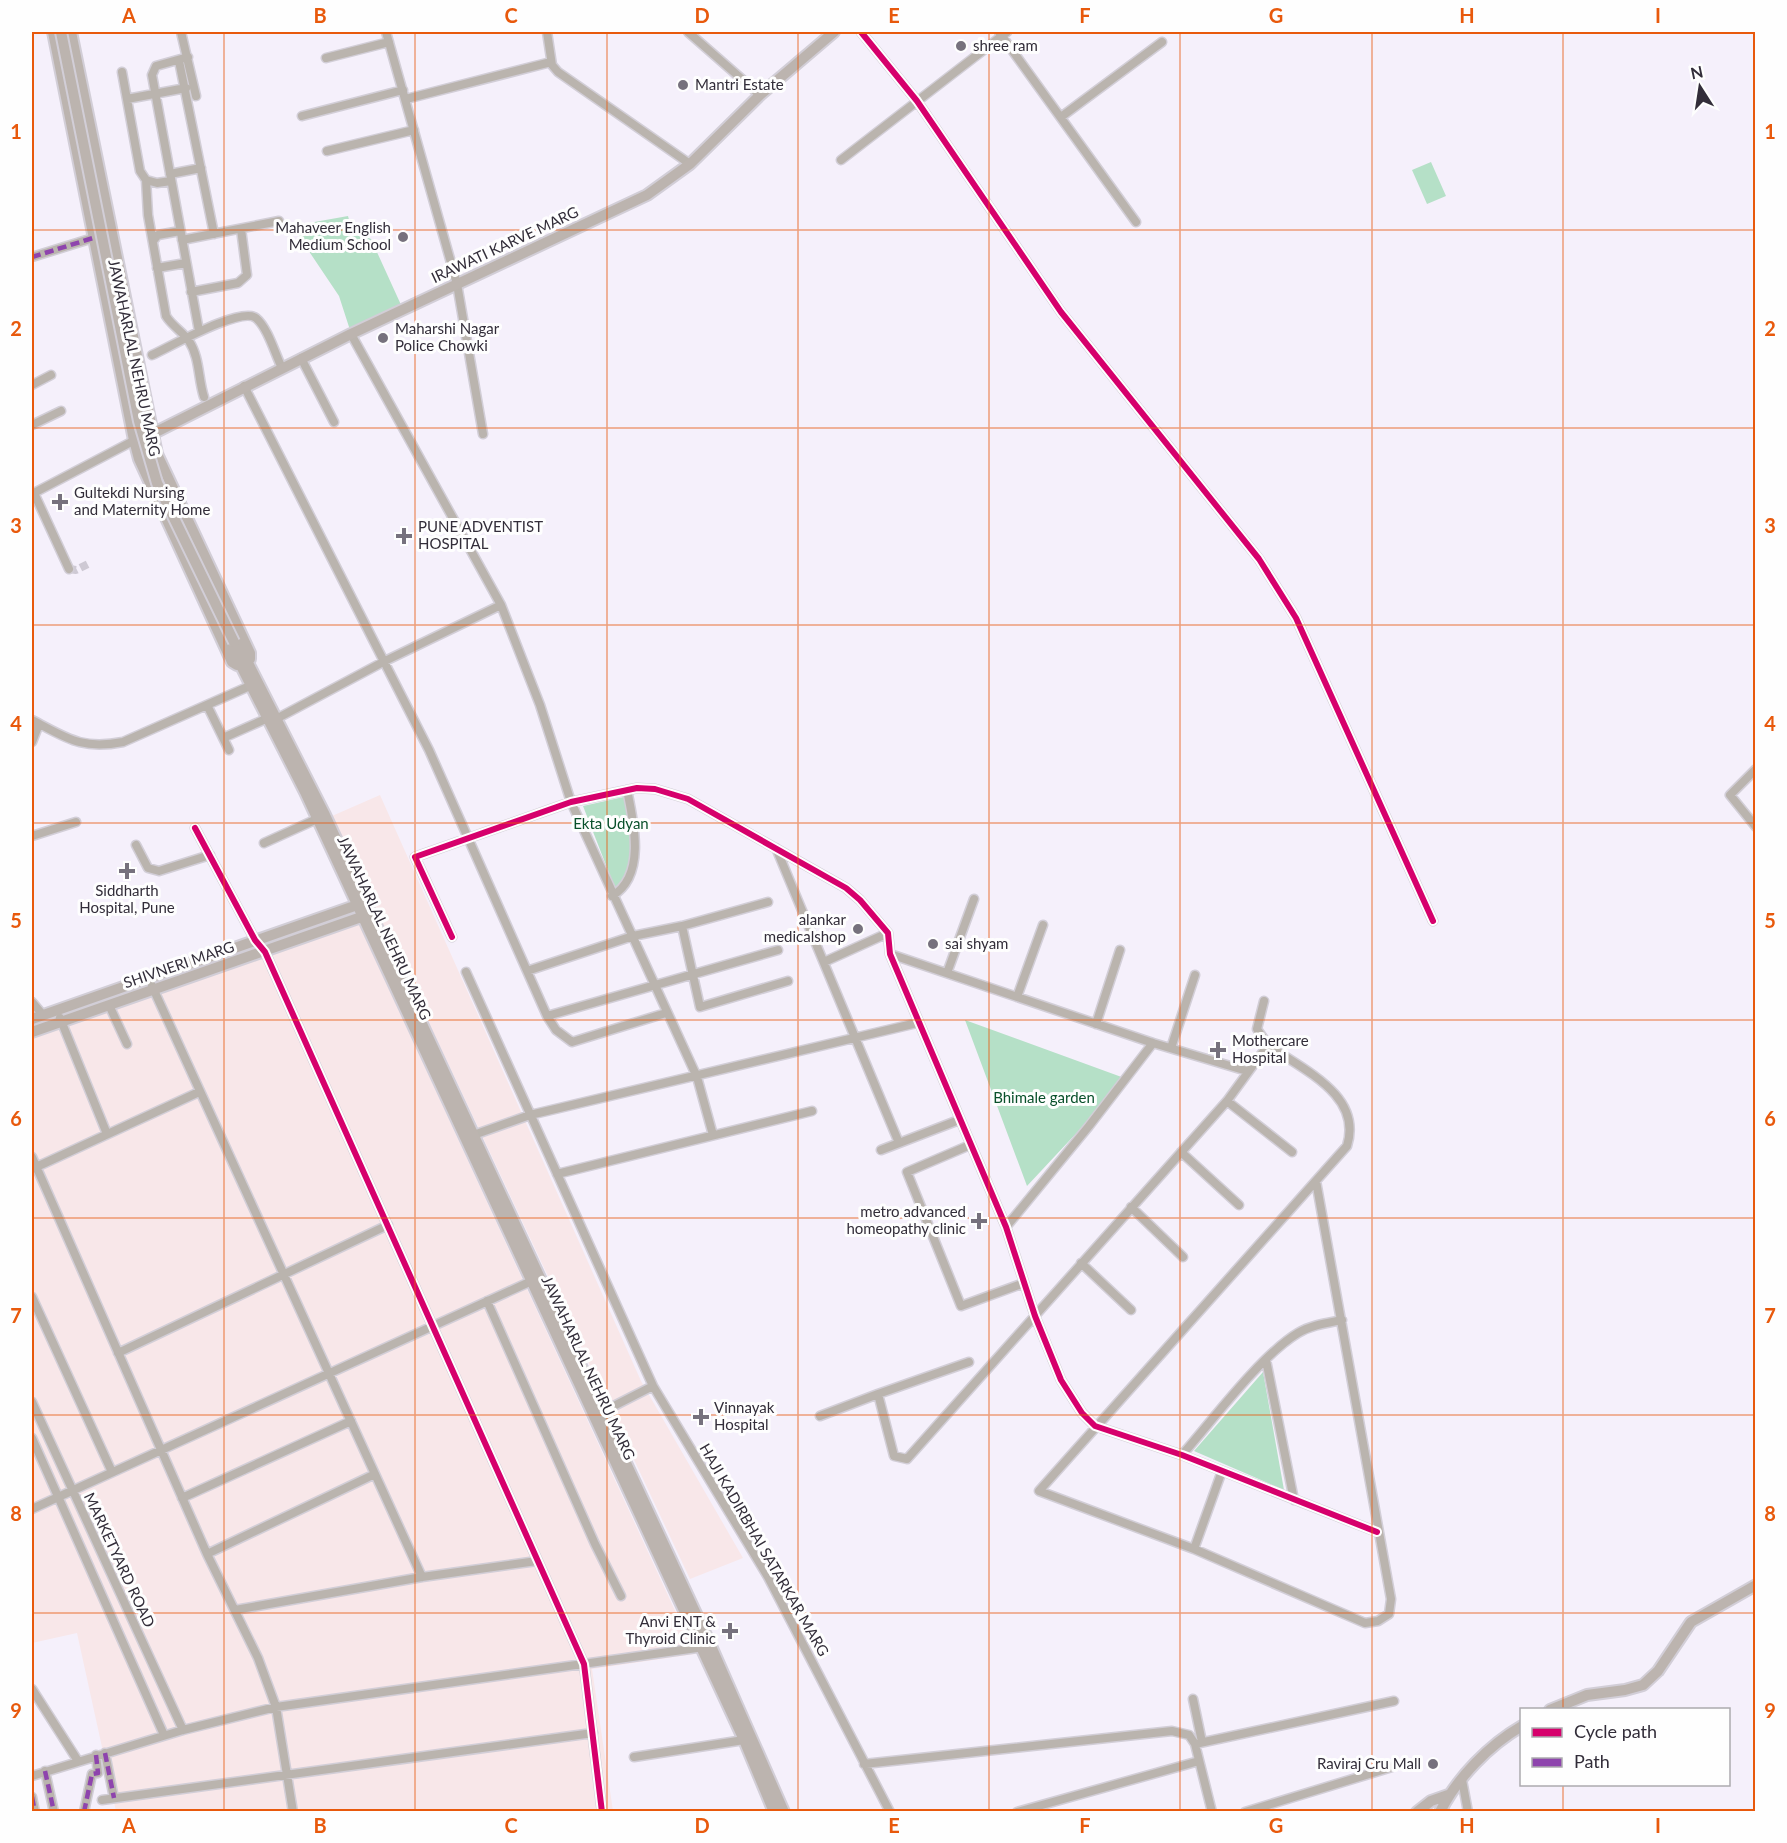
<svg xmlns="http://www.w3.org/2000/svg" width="1787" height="1843" viewBox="0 0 1787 1843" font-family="Lato,sans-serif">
  <rect width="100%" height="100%" fill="#f5f0fb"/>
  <!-- commercial -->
  <path fill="#f8e7e9" d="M 380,795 L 641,1381 L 743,1558 L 690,1579 L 332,816 Z
    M 359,924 L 695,1654 L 592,1669 L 613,1811 L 116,1811 L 77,1633 L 32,1643 L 32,1037 Z"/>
  <!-- green -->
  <path fill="#b5e0c7" d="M 1431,162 L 1446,196 L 1427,204 L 1412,170 Z
    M 348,216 L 352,231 L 371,239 L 402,307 L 350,330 L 339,296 L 292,226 Z
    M 628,796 L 634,859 L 618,896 L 583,806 Z
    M 965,1020 L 1127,1079 L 1027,1186 Z
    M 1263,1372 L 1284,1490 L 1194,1451 Z"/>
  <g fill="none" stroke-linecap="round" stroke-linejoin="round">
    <!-- minor-tunnel -->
    <path stroke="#cec9d4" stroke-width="8" stroke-dasharray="8 4" stroke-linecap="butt" d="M 69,569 L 76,570 L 88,564"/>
    <defs>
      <path id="minor" d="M 181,32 L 196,96
        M 386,32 L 457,284 L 483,434
        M 547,32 L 552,65 L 558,72 L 690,164
        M 688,32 L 760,95
        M 861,32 L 917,101 L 1061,312 L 1259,559 L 1296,618 L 1433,921
        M 999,32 L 1136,222
        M 188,57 L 156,66 L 152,75 L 199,331
        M 326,58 L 389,42
        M 179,61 L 214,234
        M 122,72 L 140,171 L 146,180 L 148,215 L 166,316 C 172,326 183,332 189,341 C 200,358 198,379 204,397
        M 127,99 L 186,88
        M 406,99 L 551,62
        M 302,116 L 403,90
        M 1061,117 L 1162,42
        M 327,151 L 414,130
        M 841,160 L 1007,32
        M 170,174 L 201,168
        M 146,180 L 157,183 L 171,181
        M 182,240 L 279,221
        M 153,241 L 158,235 L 180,231
        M 32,257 L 93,238
        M 157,268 L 186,263
        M 191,292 L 238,283 L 247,275 L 241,229
        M 351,334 L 501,605 L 540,705 L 571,802 L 697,1077 L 713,1135
        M 152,355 C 170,347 241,306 256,318 C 268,328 275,354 282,368
        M 301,358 L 334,422
        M 32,385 L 51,375
        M 244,386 L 429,750 L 547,1016 L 778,950
        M 32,425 L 61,411
        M 34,493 L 69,569
        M 32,494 L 137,439
        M 207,705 L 229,750
        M 276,719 L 385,661 L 501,605
        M 32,720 C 67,738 81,750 123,742 L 252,685
        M 223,738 L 268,718
        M 32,742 L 39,724
        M 1756,769 L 1730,795 L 1756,827
        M 195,828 L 255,940 L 265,952 L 584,1664 L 602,1812
        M 32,836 L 76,822
        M 264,843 L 317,819
        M 136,845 L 148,868 L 159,871 L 210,855
        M 776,848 L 899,1143
        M 612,896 C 646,876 634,823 627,790
        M 682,926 L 700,1007 L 788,981
        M 452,937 L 415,857 L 571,802 L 637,788 L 655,789 L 688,799 L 846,888 L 860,900 L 888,933 L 890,954 L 1006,1227 L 1035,1316 L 1061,1380 L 1082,1413 L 1095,1426 L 1182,1455 L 1377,1532
        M 890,954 L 1153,1043 L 1247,1071
        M 824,962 L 888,933
        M 527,971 L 633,936 L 682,926 L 768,902
        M 466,972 L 653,1386
        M 947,973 L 974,899
        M 152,986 L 422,1577
        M 1017,997 L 1043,925
        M 32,1002 L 43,1015
        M 109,1005 L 127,1044
        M 547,1016 L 556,1030 L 572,1042 L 666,1013
        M 60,1018 L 107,1134
        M 1096,1024 L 1120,950
        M 1268,1045 C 1303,1070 1363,1095 1347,1146 L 1039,1491 L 1194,1549 L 1365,1623 L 1378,1621 L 1389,1614 L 1391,1599 L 1316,1181
        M 1171,1048 L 1195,975
        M 1227,1101 L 1292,1152
        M 468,1137 L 530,1115 L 917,1023
        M 970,1145 L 907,1172 L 961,1306 L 1024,1283
        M 881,1150 L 959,1120
        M 1181,1152 L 1239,1205
        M 32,1157 L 207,1554 L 258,1658 L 276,1707 L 293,1812
        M 32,1169 L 199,1092
        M 557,1174 L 812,1111
        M 1131,1207 L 1183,1257
        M 1006,1227 L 1089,1126 L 1153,1043
        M 1081,1263 L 1131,1310
        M 32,1297 L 112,1472
        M 487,1301 L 595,1544 L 621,1596
        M 118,1353 L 388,1225
        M 1266,1360 L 1294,1500
        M 878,1394 L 969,1362
        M 32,1402 L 183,1730
        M 602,1412 L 653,1386 L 768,1577 L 890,1812
        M 820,1416 L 878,1394 L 894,1456 L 907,1459 L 1227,1101 L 1268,1045 L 1257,1029 L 1264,1001
        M 32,1438 L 164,1735
        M 1182,1455 C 1212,1421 1261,1355 1298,1333 C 1311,1325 1327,1323 1342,1320
        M 182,1498 L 351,1421
        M 32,1509 L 536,1279
        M 1194,1549 L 1222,1471
        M 207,1554 L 375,1474
        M 235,1610 L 422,1577 L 537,1561
        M 32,1689 L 78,1761
        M 1193,1699 L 1202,1742
        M 1195,1744 L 1212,1812
        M 105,1753 L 114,1798
        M 634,1757 L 744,1740
        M 864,1764 L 1172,1731 L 1189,1735 L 1195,1744 L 1394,1701
        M 45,1771 L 54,1812
        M 32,1776 L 183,1730 L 276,1707 L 704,1647
        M 1462,1780 L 1468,1812
        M 32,1797 L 35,1812
        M 102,1800 L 593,1733
        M 84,1812 L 92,1774 L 98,1773 L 96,1755
        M 1017,1812 L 1199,1761
        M 1245,1812 L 1392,1767"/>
      <path id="major" d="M 53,32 L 134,440 L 139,459 L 232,662 L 237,665
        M 71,32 L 157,454 L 250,653 L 250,659
        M 152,434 L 351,334 L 647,195 L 690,164 L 760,95 L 834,32
        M 234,642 L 243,653 L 325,815 L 711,1646 L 784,1812
        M 235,644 L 236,656 L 305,792 L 744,1740 L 774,1812
        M 32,1019 L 363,903
        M 32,1032 L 367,915
        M 1550,1710 L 1587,1695 L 1625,1690 L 1643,1685 L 1658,1671 L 1691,1622 L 1756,1585
        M 1417,1812 L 1431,1801 L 1448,1795
        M 1440,1812 C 1457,1778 1489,1745 1522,1726"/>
    </defs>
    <!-- minor casing -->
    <use href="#minor" stroke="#d2ced7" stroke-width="11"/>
    <!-- major casing -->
    <use href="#major" stroke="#d2ced7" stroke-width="14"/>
    <!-- minor -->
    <use href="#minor" stroke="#bab4ae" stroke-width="8"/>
    <!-- major -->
    <use href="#major" stroke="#bcb4af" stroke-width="10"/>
    <defs>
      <path id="major-bridge" d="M 61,32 L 139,421 L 157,483 L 234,642"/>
    </defs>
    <!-- major-bridge casing -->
    <use href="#major-bridge" stroke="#d2ced7" stroke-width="14" stroke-linecap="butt"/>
    <!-- major-bridge -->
    <use href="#major-bridge" stroke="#bcb4af" stroke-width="10"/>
    <!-- quiet -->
    <path stroke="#8e44ad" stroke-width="4.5" stroke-dasharray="9 4.5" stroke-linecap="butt" d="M 32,257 L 93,238
      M 105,1753 L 114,1798
      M 45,1771 L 54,1812
      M 32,1797 L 35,1812
      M 84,1812 L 92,1774 L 98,1773 L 96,1755"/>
    <defs>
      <path id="cycleway" d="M 861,32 L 917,101 L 1061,312 L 1259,559 L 1296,618 L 1433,921
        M 195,828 L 255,940 L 265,952 L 584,1664 L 602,1812
        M 452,937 L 415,857 L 571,802 L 637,788 L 655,789 L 688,799 L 846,888 L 860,900 L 888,933 L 890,954 L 1006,1227 L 1035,1316 L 1061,1380 L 1082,1413 L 1095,1426 L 1182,1455 L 1377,1532"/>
    </defs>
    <!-- cycleway casing -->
    <use href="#cycleway" stroke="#fefefe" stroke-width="10"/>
    <!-- cycleway -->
    <use href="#cycleway" stroke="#d6006c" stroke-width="6"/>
  </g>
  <!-- grid -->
  <path fill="none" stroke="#e8590c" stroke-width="1.5" stroke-opacity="0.55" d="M 224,32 L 224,1812M 415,32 L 415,1812M 607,32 L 607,1812M 798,32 L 798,1812M 989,32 L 989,1812M 1180,32 L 1180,1812M 1372,32 L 1372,1812M 1563,32 L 1563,1710M 32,230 L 1756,230M 32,428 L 1756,428M 32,625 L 1756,625M 32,823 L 1756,823M 32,1020 L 1756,1020M 32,1218 L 1756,1218M 32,1415 L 1756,1415M 32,1613 L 1756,1613M 1563,1784 L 1563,1812"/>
  <!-- markers -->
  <g fill="#76717d" stroke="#fefefe" stroke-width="2">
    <circle cx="961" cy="46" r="6"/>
    <circle cx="683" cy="85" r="6"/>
    <circle cx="403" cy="237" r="6"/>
    <circle cx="383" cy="338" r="6"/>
    <path d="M57 493h6v6h6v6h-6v6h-6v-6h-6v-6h6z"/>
    <path d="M401 527h6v6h6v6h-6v6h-6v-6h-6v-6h6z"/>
    <path d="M124 862h6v6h6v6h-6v6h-6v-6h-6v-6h6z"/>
    <circle cx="858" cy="929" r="6"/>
    <circle cx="933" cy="944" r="6"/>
    <path d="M1215 1041h6v6h6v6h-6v6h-6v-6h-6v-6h6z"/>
    <path d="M976 1212h6v6h6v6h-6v6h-6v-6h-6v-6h6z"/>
    <path d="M698 1408h6v6h6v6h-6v6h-6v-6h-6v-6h6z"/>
    <path d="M727 1622h6v6h6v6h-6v6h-6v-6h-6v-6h6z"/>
    <circle cx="1433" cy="1764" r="6"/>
  </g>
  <g text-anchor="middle" stroke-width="6" stroke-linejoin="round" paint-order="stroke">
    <!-- poi labels -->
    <g font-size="15" fill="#322d39" stroke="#fefefe" text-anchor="start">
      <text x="973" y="51">shree ram</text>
      <text x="695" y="90">Mantri Estate</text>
      <text x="391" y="233" text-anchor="end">Mahaveer English<tspan x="391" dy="17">Medium School</tspan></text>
      <text x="395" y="334">Maharshi Nagar<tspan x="395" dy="17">Police Chowki</tspan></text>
      <text x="74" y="498">Gultekdi Nursing<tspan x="74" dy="17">and Maternity Home</tspan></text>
      <text x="418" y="532">PUNE ADVENTIST<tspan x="418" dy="17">HOSPITAL</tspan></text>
      <text x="127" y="896" text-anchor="middle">Siddharth<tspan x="127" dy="17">Hospital, Pune</tspan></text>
      <text x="846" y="925" text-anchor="end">alankar<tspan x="846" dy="17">medicalshop</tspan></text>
      <text x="945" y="949">sai shyam</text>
      <text x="1232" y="1046">Mothercare<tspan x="1232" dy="17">Hospital</tspan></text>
      <text x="966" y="1217" text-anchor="end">metro advanced<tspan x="966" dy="17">homeopathy clinic</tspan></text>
      <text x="714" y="1413">Vinnayak<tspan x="714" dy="17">Hospital</tspan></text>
      <text x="716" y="1627" text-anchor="end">Anvi ENT &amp;<tspan x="716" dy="17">Thyroid Clinic</tspan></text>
      <text x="1421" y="1769" text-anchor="end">Raviraj Cru Mall</text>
    </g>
    <!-- street labels -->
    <g font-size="15" fill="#322d39" stroke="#fefefe">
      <text transform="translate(505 245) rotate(-25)" y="5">IRAWATI KARVE MARG</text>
      <text transform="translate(134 358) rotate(78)" y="5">JAWAHARLAL NEHRU MARG</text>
      <text transform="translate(384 928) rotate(65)" y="5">JAWAHARLAL NEHRU MARG</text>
      <text transform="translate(179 965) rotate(-19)" y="5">SHIVNERI MARG</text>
      <text transform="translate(588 1368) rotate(65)" y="5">JAWAHARLAL NEHRU MARG</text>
      <text transform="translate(764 1550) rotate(60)" y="5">HAJI KADIRBHAI SATARKAR MARG</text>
      <text transform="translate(119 1560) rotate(65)" y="5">MARKETYARD ROAD</text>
    </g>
    <!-- park labels -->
    <g font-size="15" fill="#09502b" stroke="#fefefe">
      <text x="611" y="829">Ekta Udyan</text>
      <text x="1044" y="1103">Bhimale garden</text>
    </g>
  </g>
  <!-- border -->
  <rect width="1787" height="1843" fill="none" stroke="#fefefe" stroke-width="66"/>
  <!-- legend -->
  <rect x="1520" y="1708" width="210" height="78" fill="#fefefe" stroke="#acaaaf" stroke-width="1.5"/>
  <rect x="1532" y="1728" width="30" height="9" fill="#d6006c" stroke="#acaaaf" stroke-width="1.5"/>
  <text x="1574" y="1738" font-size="18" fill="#322d39">Cycle path</text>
  <rect x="1532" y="1758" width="30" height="9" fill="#8e44ad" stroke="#acaaaf" stroke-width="1.5"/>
  <text x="1574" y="1768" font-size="18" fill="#322d39">Path</text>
  <!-- north arrow -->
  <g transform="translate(1700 87) rotate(348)" stroke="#fefefe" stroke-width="4.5" paint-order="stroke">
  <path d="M0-4.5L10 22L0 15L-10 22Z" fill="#322d39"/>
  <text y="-9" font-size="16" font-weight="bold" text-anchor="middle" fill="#322d39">N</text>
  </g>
  <rect x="33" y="33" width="1721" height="1777" fill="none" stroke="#e8590c" stroke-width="2"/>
  <g font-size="20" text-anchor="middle" font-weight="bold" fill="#e8590c">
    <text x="129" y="23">A</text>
    <text x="320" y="23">B</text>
    <text x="511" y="23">C</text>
    <text x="702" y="23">D</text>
    <text x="894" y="23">E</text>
    <text x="1085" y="23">F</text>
    <text x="1276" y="23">G</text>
    <text x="1467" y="23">H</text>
    <text x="1658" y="23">I</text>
    <text x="16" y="139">1</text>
    <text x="1770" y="139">1</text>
    <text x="16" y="336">2</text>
    <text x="1770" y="336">2</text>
    <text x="16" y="533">3</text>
    <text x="1770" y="533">3</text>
    <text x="16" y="731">4</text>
    <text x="1770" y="731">4</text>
    <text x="16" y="928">5</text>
    <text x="1770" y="928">5</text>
    <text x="16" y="1126">6</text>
    <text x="1770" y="1126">6</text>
    <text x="16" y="1323">7</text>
    <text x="1770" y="1323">7</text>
    <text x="16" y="1521">8</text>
    <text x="1770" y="1521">8</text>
    <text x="16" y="1718">9</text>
    <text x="1770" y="1718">9</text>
    <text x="129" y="1833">A</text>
    <text x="320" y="1833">B</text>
    <text x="511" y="1833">C</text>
    <text x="702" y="1833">D</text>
    <text x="894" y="1833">E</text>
    <text x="1085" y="1833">F</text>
    <text x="1276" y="1833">G</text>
    <text x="1467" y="1833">H</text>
    <text x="1658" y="1833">I</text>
  </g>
</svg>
